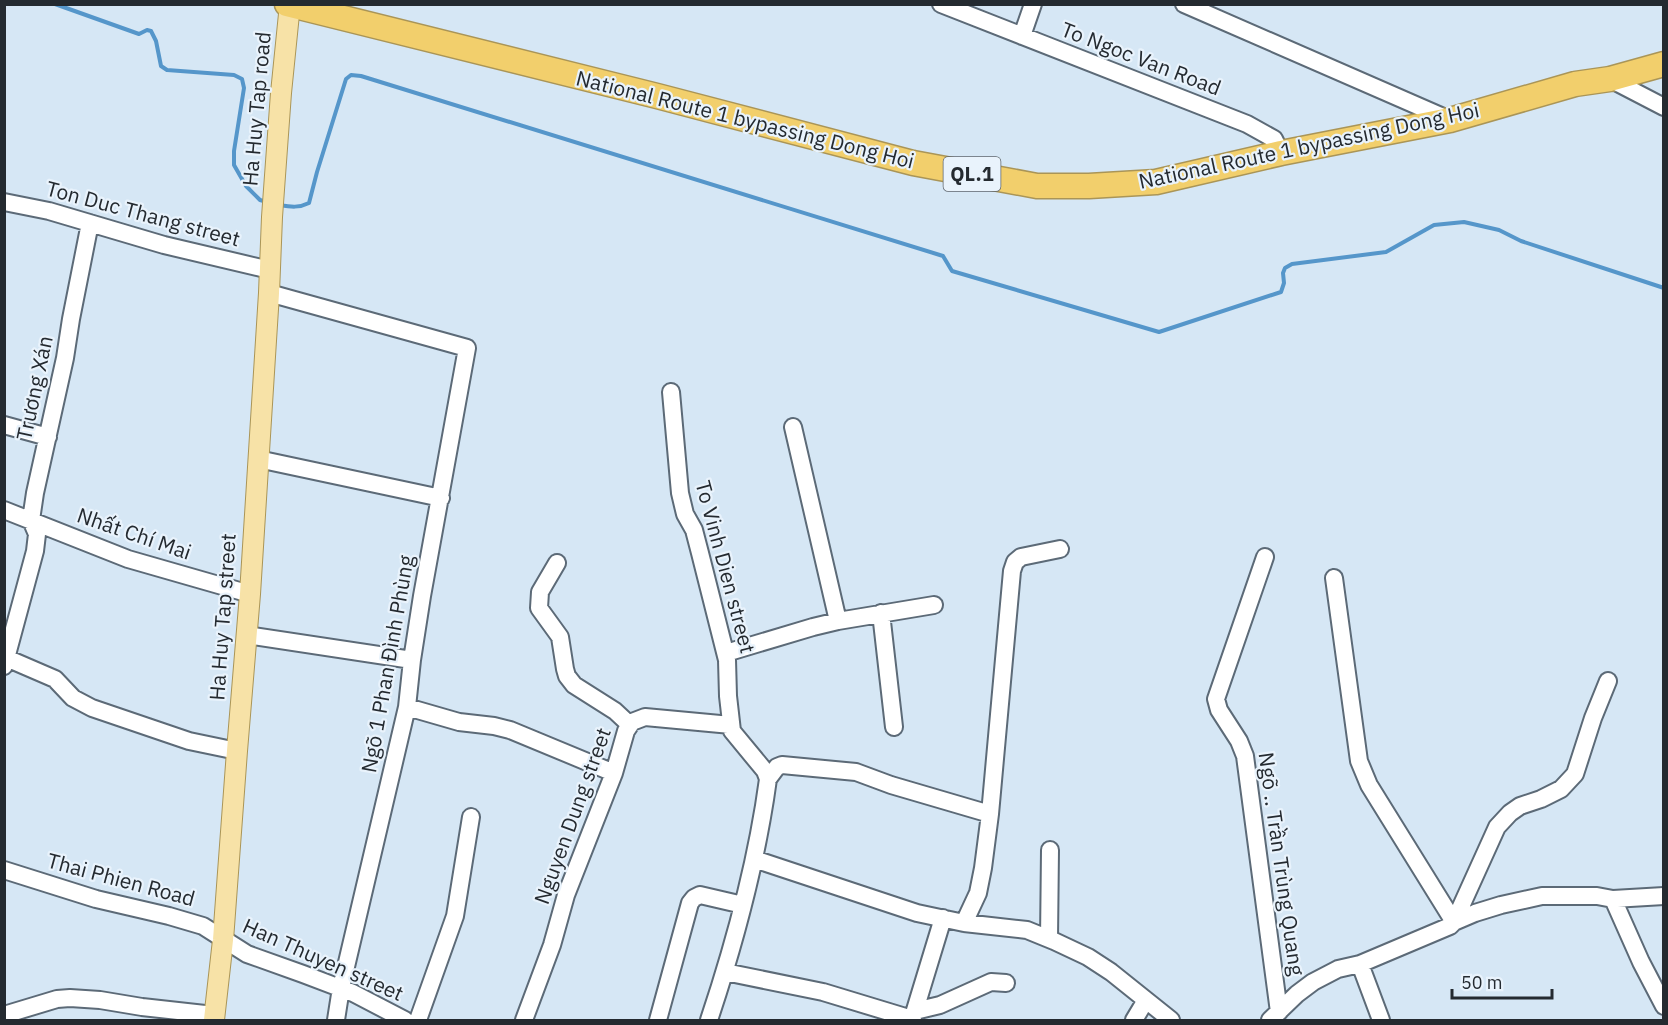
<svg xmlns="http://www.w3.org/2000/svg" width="1668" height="1025" viewBox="0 0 1668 1025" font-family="'IBM Plex Sans',sans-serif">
  <rect width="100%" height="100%" fill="#d6e7f5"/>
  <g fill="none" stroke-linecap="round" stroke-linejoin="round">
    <!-- stream -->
    <path stroke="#5596ca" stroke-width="4" d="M 55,4 L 139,34 L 147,30 L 151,31 L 156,41 L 161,66 L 167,70 L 234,75 L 242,79 L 244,88 L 234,151 L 234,165 L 246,186 L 260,200 L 267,202
      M 280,205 C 291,207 299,208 309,203 L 317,172 L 346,79 L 351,75 L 361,76 L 943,256 L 952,271 L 1159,332 L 1281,292 L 1284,283 L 1283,273 L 1285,268 L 1292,264 L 1386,252 L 1434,225 L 1464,222 L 1499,230 L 1521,241 L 1664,288"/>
    <defs>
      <path id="minor" d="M 941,4 L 1247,124 L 1274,139 L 1281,153
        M 1184,4 L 1450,120
        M 1022,36 L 1033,4
        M 1610,79 L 1664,107
        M 4,202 L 49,211 L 164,245 L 270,270
        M 269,293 L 467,348 L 422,596 L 412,660 L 407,707 L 341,988 L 336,1020
        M 671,392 L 680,493 L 685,514 L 694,530 L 700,553 L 727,660 L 728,696 L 732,731 L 765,771 L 768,779 C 757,861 735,942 709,1020
        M 4,425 L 48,437
        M 793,427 L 838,621
        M 258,459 L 441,498
        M 4,510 L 128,559 L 250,594
        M 1265,557 L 1216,699 L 1219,710 L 1239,741 L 1245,756 L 1279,1012
        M 557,563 L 540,592 L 539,608 L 560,637 L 565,669 L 567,676 L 574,685 L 615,711 L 630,725
        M 1334,578 L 1359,761 L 1369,785 L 1454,922
        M 881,613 L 894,727
        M 247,635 L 412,660
        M 726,653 L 813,627 L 838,621 L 934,605
        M 4,657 L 55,679 L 73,698 L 92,708 L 189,741 L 237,751
        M 4,666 L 35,551 L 37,534 L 31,520 L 35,493 L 65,358 L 71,319 L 90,223
        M 407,707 L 459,722 L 494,726 L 510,730 L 614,773
        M 768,779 L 777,767 L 782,765 L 856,772 L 891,785 L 990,814
        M 754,859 L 917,913 L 964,923 L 1027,930 L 1054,941 L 1088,957 L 1111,972 L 1171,1020
        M 4,870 L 96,899 L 169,916 L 203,926 L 247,954 L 303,974 L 353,993 L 405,1020
        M 1613,899 L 1641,962 L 1664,1006
        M 1454,922 L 1497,827 L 1510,813 L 1520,806 L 1541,799 L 1561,789 L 1575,774 L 1593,718 L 1608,681
        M 964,923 L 978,893 L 983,868 L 990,814 L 1012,571 L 1015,562 L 1021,557 L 1060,549
        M 1049,939 L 1050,850
        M 1360,964 L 1381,1020
        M 725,972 L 823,992 L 912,1019
        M 915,1011 L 940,1005 L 991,982 L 1006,983
        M 4,1015 L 57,999 L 70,998 L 100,1000 L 142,1007 L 214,1015
        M 418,1020 L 455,916 L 471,817
        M 524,1020 L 552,945 L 566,895 L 614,773 L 626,731 L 632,722 L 645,717 L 731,725
        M 658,1020 L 690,903 L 694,898 L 700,895 L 743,905
        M 912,1020 L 943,918
        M 1134,1020 L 1146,1000
        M 1270,1020 L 1297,994 L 1313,982 L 1338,969 L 1360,964 L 1450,926 L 1454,922 L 1475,913 L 1501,905 L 1542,896 L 1597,896 L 1613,899 L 1664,896"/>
      <path id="major" d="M 214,1020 L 223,940 L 237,751 L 250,594 L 269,293 L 272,217 L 281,93 L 290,4"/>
      <path id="highway" d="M 287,4 L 657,96 L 913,163 L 1037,186 L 1089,186 L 1156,182 L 1281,153 L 1450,120 L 1575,84 L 1610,79 L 1664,64"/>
    </defs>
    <!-- minor casing -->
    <use href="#minor" stroke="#5c6a77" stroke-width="20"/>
    <!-- major casing -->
    <use href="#major" stroke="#aa9557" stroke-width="22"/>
    <!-- highway casing -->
    <use href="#highway" stroke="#aa9557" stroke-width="27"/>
    <!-- minor -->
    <use href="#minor" stroke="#fff" stroke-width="16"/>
    <!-- major -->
    <use href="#major" stroke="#f7e2a7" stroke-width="20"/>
    <!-- highway -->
    <use href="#highway" stroke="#f2cf6c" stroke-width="24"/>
  </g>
  <g text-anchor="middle" stroke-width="4.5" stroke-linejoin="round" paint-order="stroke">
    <!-- shield labels -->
    <rect fill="#e9f3fc" stroke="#5f666d" stroke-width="1.5" x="943.5" y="157" width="57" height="34" rx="4.5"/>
    <g font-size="20" font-weight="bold" fill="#242a30">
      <text x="972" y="181">QL.1</text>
    </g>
    <!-- street labels -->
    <g font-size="21" fill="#242a30" stroke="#e9f3fc">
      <text transform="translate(1141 59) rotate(21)" y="7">To Ngoc Van Road</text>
      <text transform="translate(257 109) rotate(-85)" y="7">Ha Huy Tap road</text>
      <text transform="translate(745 120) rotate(14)" y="7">National Route 1 bypassing Dong Hoi</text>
      <text transform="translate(1309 146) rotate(-12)" y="7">National Route 1 bypassing Dong Hoi</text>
      <text transform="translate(143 214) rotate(15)" y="7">Ton Duc Thang street</text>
      <text transform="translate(35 388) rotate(-78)" y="7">Trương Xán</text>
      <text transform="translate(134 534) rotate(19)" y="7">Nhất Chí Mai</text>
      <text transform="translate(725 567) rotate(75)" y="7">To Vinh Dien street</text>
      <text transform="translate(223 617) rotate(-86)" y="7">Ha Huy Tap street</text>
      <text transform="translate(388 664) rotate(-80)" y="7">Ngõ 1 Phan Đình Phùng</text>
      <text transform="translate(573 816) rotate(-70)" y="7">Nguyen Dung street</text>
      <text transform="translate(1281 864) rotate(82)" y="7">Ngõ .. Trần Trùng Quang</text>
      <text transform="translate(121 880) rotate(15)" y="7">Thai Phien Road</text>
      <text transform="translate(323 960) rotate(24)" y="7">Han Thuyen street</text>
    </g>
  </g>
  <!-- border -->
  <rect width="1668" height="1025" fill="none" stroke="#242a30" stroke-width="12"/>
  <!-- scale -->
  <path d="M1452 989v9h100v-9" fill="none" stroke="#242a30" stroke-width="3"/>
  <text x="1461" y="989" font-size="18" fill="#242a30" stroke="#e9f3fc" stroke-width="4.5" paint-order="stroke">50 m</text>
</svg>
